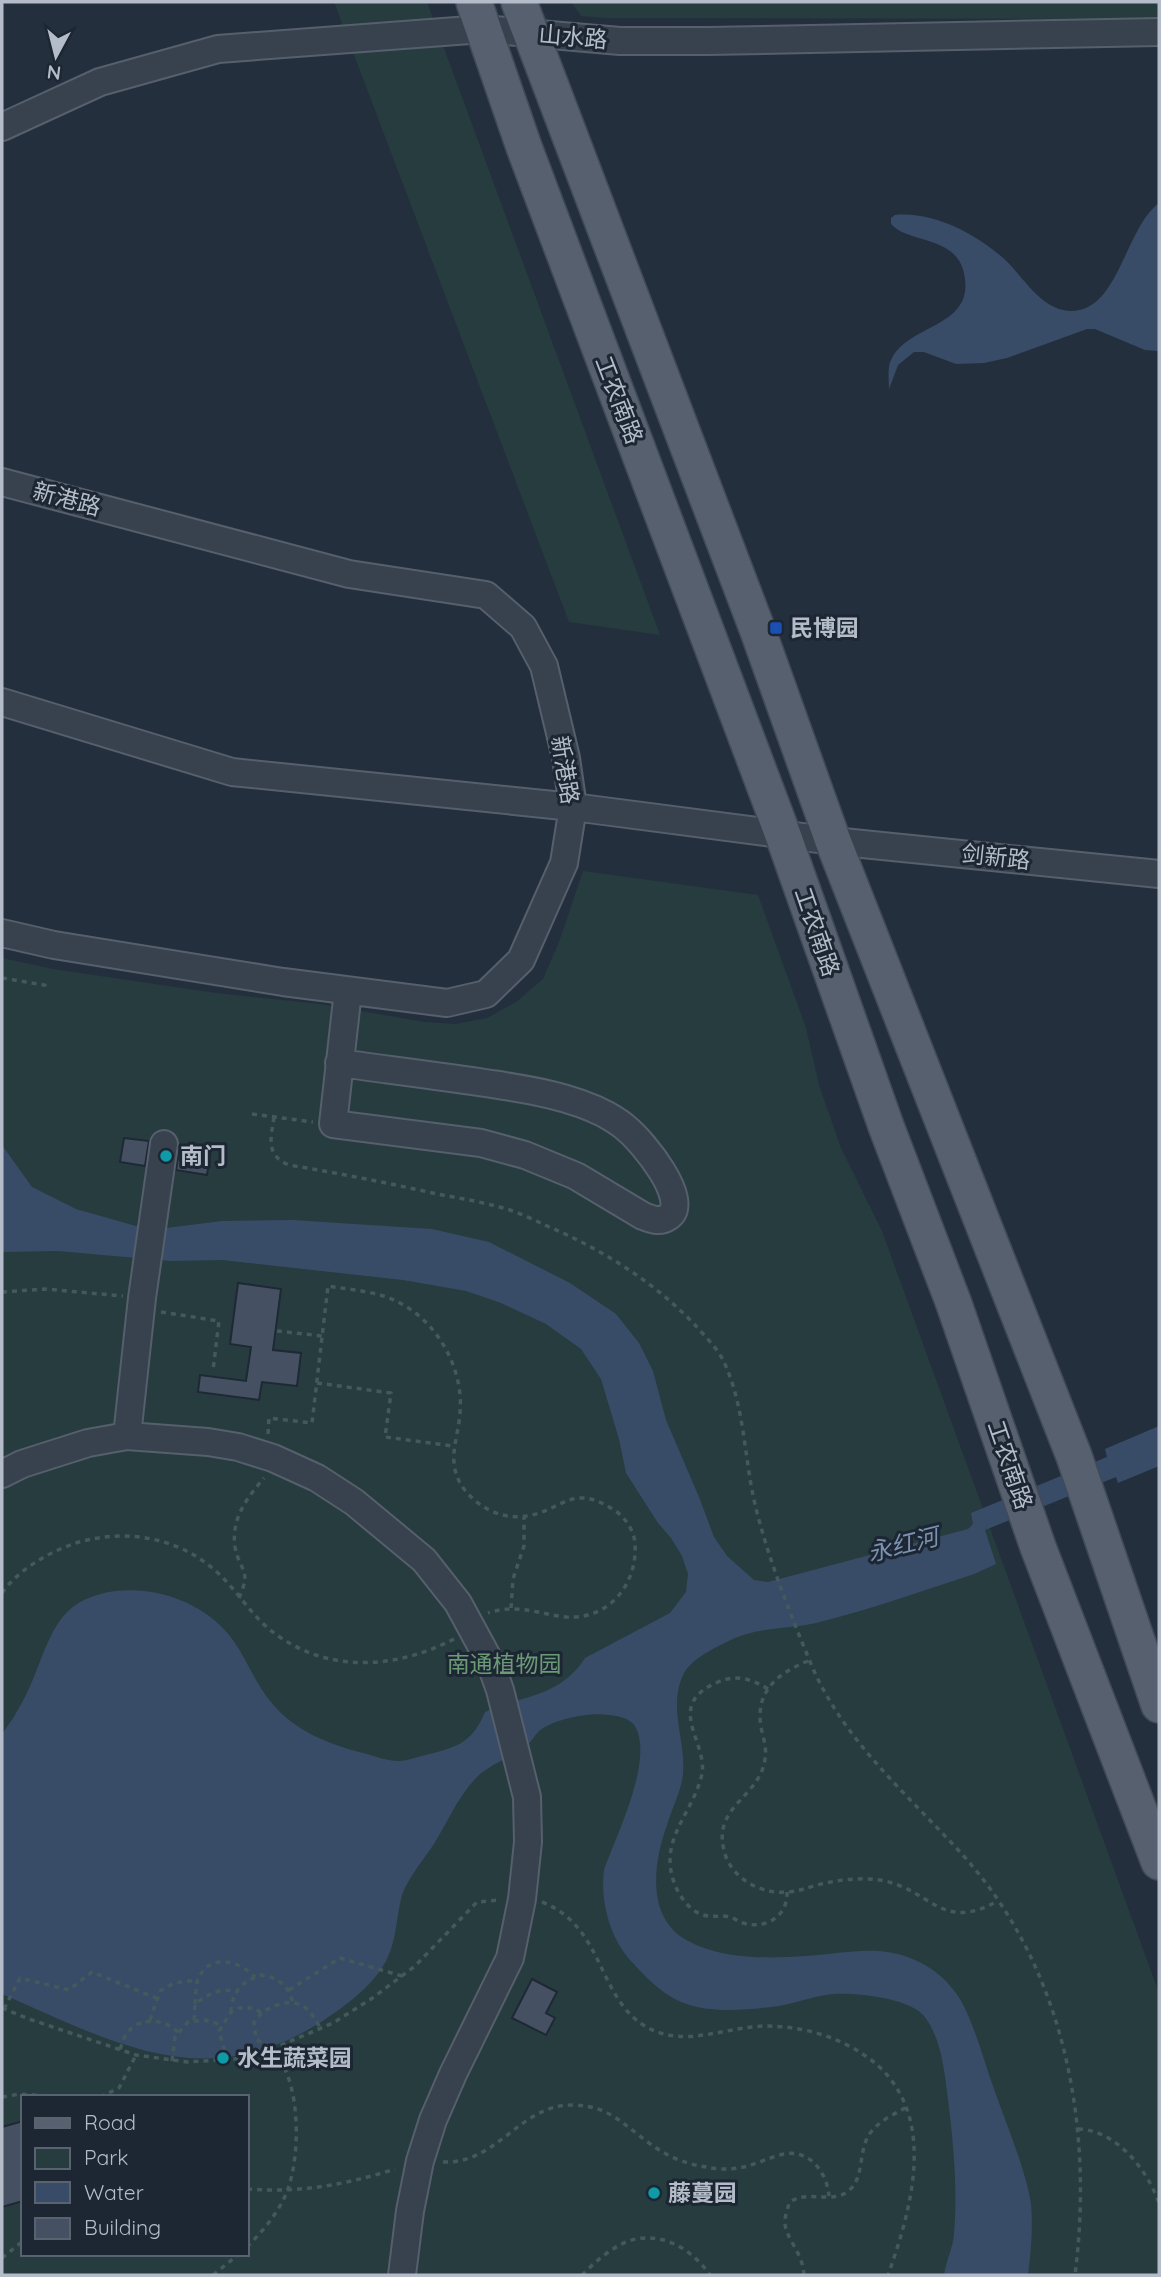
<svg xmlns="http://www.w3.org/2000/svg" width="1161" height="2277" viewBox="0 0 1161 2277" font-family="Quicksand,'Noto Sans SC',sans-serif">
  <rect width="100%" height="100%" fill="#242f3e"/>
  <!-- green -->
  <path fill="#263c3f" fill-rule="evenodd" d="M 334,2 L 427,2 L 660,635 L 569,622 Z
    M 571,2 L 1159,2 L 1159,19 L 605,18 L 581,16 Z
    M 583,871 L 758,895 L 806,1028 L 819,1085 L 841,1148 L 882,1231 L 1159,1993 L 1159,2275 L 2,2275 L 2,958 L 53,969 L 216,993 L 320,1004 L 425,1022 L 455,1024 L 487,1018 L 516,1002 L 543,979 L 559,942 ZM 23,2097 L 247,2097 L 247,2254 L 23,2254 Z"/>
  <!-- water -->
  <path fill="#394c67" d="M 1159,203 L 1159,351 L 1145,350 L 1095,329 L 1087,329 L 1007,358 L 984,363 L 956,364 L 924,352 L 914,352 L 898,365 L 889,389 C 889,382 888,374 889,367 C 898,324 972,331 965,279 C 960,234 910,245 891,224 L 891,218 L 895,215 C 932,211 974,233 1002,257 C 1023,275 1040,311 1072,311 C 1119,310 1125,228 1159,203 Z
    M 2,1145 L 32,1187 L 76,1209 L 150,1230 L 222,1221 L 292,1220 L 432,1229 L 489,1242 L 570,1283 L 616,1314 L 639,1343 L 653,1371 L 666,1420 L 699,1497 L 714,1537 L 727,1556 L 754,1580 L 768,1582 L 968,1529 L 973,1524 L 971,1513 L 1107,1457 L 1105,1449 L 1159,1426 L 1159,1466 L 1118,1483 L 1116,1477 L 985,1530 L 996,1564 L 974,1574 C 922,1591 869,1610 816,1623 C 790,1629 761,1627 735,1638 C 718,1646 691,1658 683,1675 C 668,1708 686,1741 683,1774 C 681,1792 672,1808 667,1825 C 654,1861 646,1914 683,1938 C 716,1959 767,1959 805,1956 C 833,1955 864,1947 893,1953 C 918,1958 941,1972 956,1993 C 971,2013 984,2061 993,2086 C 1005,2121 1026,2170 1031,2204 C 1033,2227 1031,2252 1028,2275 L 944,2275 C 946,2261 953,2248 954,2234 C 958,2186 953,2139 947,2091 C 944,2067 940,2036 924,2016 C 910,1998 855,1992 833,1994 C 812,1996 792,2005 771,2007 C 747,2010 721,2012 697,2007 C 668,2000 652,1984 633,1963 C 610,1940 600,1901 604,1870 C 616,1836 653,1762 636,1728 C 631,1718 619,1716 609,1715 C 589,1712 553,1719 538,1732 C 534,1736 532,1741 528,1744 C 513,1757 494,1762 479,1775 C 457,1796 447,1825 430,1850 C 421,1862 407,1881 402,1895 C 396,1917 397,1940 386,1961 C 372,1987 345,2006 321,2022 C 204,2096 113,2042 2,1994 L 2,1734 C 14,1718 23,1702 31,1684 C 44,1655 53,1614 84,1600 C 131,1578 197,1595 229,1635 C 246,1656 254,1682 271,1702 C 295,1732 331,1745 367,1754 C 377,1757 388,1761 398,1761 C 408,1761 420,1756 429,1754 C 459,1747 473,1741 485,1712 C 522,1695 559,1698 585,1658 L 670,1613 L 686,1592 L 688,1574 L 682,1556 L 671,1538 L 658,1523 L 626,1473 L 619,1439 L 601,1379 L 581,1349 L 546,1324 L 501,1303 L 466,1291 L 403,1280 L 222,1260 L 171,1261 L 58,1251 L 2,1252 Z"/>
  <!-- building -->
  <path fill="#455162" stroke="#1f2835" stroke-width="2" d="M 124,1138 L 149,1141 L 145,1166 L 120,1162 Z
    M 180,1146 L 211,1150 L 207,1175 L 176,1170 Z
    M 238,1283 L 281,1289 L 273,1350 L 301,1353 L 297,1386 L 262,1382 L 259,1400 L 198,1392 L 200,1375 L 246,1381 L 251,1347 L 230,1344 Z
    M 532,1979 L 557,1992 L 546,2013 L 555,2018 L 546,2035 L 512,2018 Z
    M 23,2121 L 23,2201 L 2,2207 L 2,2127 Z"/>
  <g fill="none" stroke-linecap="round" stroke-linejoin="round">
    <defs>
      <path id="minor" d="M 2,127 L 100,82 L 218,49 L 483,29 L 620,41 L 708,41 L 1159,32
        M 2,482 L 349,574 L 486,595 L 523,627 L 544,666 L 566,758 L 573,807 L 564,863 L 521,960 L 486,994 L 447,1003 L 283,982 L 54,945 L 2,933
        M 2,702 L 232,772 L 573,807 L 833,841 L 1159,874
        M 339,1063 C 390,1070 441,1076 492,1084 C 530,1090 570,1096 605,1114 C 612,1118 621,1123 627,1129 C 642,1141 692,1201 668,1217 C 659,1223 652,1219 643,1216 L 576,1176 L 525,1155 L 481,1143 L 333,1124 L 348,991
        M 127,1436 L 142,1298 L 164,1144
        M 2,1474 L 22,1464 L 88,1443 L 127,1436 L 208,1442 L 238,1447 L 273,1458 L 317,1478 L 354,1502 L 424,1560 L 458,1603 L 490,1662 L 500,1690 L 527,1797 L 528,1842 L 522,1899 L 510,1958 L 453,2074 L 433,2120 L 420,2161 L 410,2211 L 402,2275"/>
      <path id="major" d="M 474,2 L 524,147 L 783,835 L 886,1126 L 954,1304 L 1038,1547 L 1159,1862
        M 519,2 L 758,631 L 833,841 L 1074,1456 L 1159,1705"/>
    </defs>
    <!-- minor casing -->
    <use href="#minor" stroke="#565f6c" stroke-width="30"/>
    <!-- major casing -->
    <use href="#major" stroke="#414a57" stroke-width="38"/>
    <!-- path -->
    <path stroke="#44595c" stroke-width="3.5" stroke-dasharray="5 5" stroke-linecap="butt" d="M 2,978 L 50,986
      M 252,1114 L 313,1122
      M 274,1117 C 271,1138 265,1155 289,1165 C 338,1173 388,1183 437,1194 C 459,1198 482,1202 503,1208 C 518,1212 532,1219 545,1225 C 601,1249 652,1280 695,1325 C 704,1335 717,1348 723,1360 C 744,1403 744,1454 754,1500 C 767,1556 789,1611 811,1664 C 843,1740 906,1793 960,1852 C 1065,1966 1094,2126 1075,2275
      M 2,1292 L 45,1289 L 123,1296
      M 161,1312 L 219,1321 L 213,1370
      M 277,1331 L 322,1336
      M 317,1383 L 391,1393 L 385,1437 L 453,1446
      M 268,1434 L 269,1418 L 312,1423 L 328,1286 C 352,1290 378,1291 400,1303 C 438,1323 464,1369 460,1413 C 458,1440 445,1463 464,1489 C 482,1512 510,1523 539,1513 C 552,1509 564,1500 578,1498 C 593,1497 605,1504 617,1512 C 626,1519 634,1531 635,1543 C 638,1584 609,1620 566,1617 C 538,1614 516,1603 488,1613
      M 2,1593 C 19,1569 49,1552 76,1543 C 126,1528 180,1537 219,1574 C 237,1591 250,1613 269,1629 C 324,1674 394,1670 454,1639
      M 239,1598 C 252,1568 240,1573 235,1547 C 231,1518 247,1498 264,1478
      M 511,1608 L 513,1579 L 524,1546 L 524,1517
      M 808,1661 C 778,1673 755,1691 761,1727 C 763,1738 767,1747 765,1759 C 760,1799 708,1806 726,1857 C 735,1880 762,1894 786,1892 C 797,1892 806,1888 817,1885 C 837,1880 860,1877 880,1880 C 932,1889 940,1933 998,1901
      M 768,1689 C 752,1679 736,1674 718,1682 C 663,1705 708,1742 702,1774 C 693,1814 657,1840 675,1885 C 681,1899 692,1914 708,1916 C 715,1917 722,1915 729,1917 C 735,1918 738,1922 743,1923 C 766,1930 788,1916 787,1892
      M 542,1902 C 604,1926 597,1997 645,2026 C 683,2049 724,2027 765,2026 C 793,2026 822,2032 847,2045 C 942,2092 917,2194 888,2275
      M 289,1990 L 340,1958 L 402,1976
      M 195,2004 C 196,1995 195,1983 200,1975 C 213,1953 241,1962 255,1977
      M 2,2008 L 29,2019 L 136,2055 L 187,2062 L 251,2058 L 333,2023 L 371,1999 L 415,1966 L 477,1902 L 500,1900
      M 4,2009 L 20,1978 L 69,1990 L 92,1972 L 156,1998
      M 231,2012 C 232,1991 242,1981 262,1975 C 279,1978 289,1986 293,2003
      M 150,2020 L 160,1991 L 174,1983 L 197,1980
      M 194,2020 L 195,2004 C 208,1994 219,1988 235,1991
      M 120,2049 C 122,2044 124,2037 127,2033 C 140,2016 165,2019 178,2032
      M 227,2060 L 219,2031 L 231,2012 L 239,2008 L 255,2008 L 261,2013
      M 172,2061 L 175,2037 L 188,2022 L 205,2020 L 223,2025
      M 2,2097 L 20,2094 L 61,2097
      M 100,2097 L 119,2088 L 136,2055
      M 1078,2129 C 1116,2130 1147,2169 1159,2203
      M 443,2162 C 498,2164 519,2105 572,2105 C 614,2105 629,2132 661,2151 C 674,2159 691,2165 706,2167 C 716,2169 728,2170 738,2168 C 754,2166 769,2157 784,2154 C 810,2149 827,2173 829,2196
      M 247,2189 C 301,2193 344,2185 395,2169
      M 247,2247 C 263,2231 280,2211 288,2189 C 300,2155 301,2086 277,2056 C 272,2049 263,2044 256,2039 L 254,2022 C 263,2008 288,1996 304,2007 C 311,2011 316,2021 321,2029
      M 2,2258 L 23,2241
      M 213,2275 L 239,2254
      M 582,2275 C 596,2261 616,2243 636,2239 C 667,2233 694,2252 710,2275
      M 804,2275 C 803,2252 784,2237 785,2221 C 785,2215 788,2209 789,2203 C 806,2189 830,2204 847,2192 C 866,2179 857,2149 871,2132 C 880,2120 895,2114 907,2107"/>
    <!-- minor -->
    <use href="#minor" stroke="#38414e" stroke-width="26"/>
    <!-- major -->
    <use href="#major" stroke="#56606e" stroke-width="35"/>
  </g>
  <!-- markers -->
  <rect fill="#1a4fb4" stroke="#1d2633" stroke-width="2.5" x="769" y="621" width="14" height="14" rx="3.5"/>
  <g fill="#0f9aa8" stroke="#1d2633" stroke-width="2.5">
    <circle cx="166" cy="1156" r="7"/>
    <circle cx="223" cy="2058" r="7"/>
    <circle cx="654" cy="2193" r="7"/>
  </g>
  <g text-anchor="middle" stroke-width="6" stroke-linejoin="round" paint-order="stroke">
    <!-- street labels -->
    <g font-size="23" fill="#b4bcc9" stroke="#1d2633">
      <text transform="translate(573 37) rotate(5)" y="8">山水路</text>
      <text transform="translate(619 400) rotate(69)" y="8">工农南路</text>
      <text transform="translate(67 499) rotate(15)" y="8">新港路</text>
      <text transform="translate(565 770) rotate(81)" y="8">新港路</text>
      <text transform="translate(996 857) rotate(6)" y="8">剑新路</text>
      <text transform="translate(817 932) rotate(71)" y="8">工农南路</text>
      <text transform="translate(1010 1465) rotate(71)" y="8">工农南路</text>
    </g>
    <!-- poi labels -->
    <g font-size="23" font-weight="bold" fill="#b4bcc9" stroke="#1d2633" text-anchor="start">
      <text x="790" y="636">民博园</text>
      <text x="180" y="1164">南门</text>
      <text x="237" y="2066">水生蔬菜园</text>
      <text x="668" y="2201">藤蔓园</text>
    </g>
    <!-- park labels -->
    <g font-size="23" fill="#6b9a76" stroke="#1d2633">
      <text x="504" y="1672">南通植物园</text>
    </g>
    <!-- water labels -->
    <g font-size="24" font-style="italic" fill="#7c92b1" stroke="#1d2633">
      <text transform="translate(903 1545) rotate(-14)" y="8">永红河</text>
    </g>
  </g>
  <!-- border -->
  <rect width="1161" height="2277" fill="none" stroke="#b4bcc9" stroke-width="7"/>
  <!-- legend -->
  <rect x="21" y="2095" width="228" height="161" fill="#1d2633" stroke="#59626f" stroke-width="2"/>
  <rect x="35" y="2118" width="35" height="10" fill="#56606e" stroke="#59626f" stroke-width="2"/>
  <text x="84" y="2130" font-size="21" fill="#b4bcc9">Road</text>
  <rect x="35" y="2148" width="35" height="21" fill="#263c3f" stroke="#59626f" stroke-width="2"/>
  <text x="84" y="2165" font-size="21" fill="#b4bcc9">Park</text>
  <rect x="35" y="2182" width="35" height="21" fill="#394c67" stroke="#59626f" stroke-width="2"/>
  <text x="84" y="2200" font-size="21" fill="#b4bcc9">Water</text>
  <rect x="35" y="2218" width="35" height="21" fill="#455162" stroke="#59626f" stroke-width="2"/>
  <text x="84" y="2235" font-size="21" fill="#b4bcc9">Building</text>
  <!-- north arrow -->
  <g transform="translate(56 56) rotate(187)" stroke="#1d2633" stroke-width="5" paint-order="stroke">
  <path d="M0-5L12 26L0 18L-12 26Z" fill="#b4bcc9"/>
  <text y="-10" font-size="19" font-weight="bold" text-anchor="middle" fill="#b4bcc9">N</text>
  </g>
</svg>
